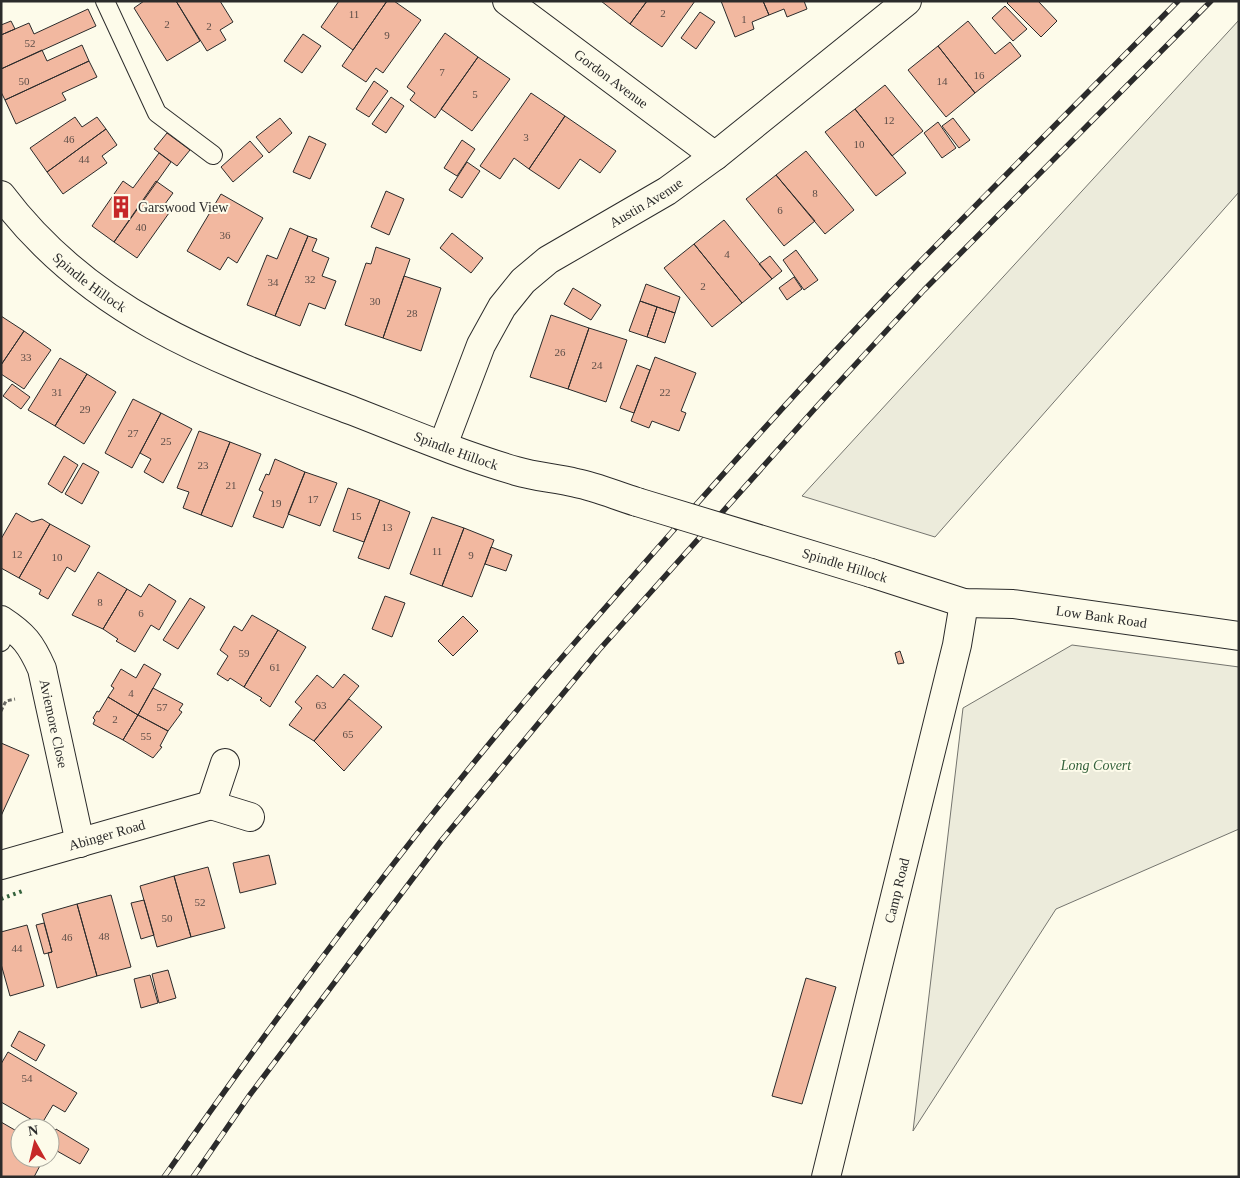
<svg xmlns="http://www.w3.org/2000/svg" width="1240" height="1178" viewBox="0 0 1240 1178" font-family="Georgia,serif">
  <rect width="100%" height="100%" fill="#fdfbea"/>
  <!-- green -->
  <path fill="#ecebdb" stroke="#74746e" d="M 1239,20 L 1239,192 L 935,537 L 802,496 Z
    M 1072,645 L 1239,667 L 1239,829 L 1056,909 L 913,1131 L 963,708 Z"/>
  <!-- building -->
  <path fill="#f2b8a0" stroke="#2b2b2b" d="M 144,1 L 176,1 L 200,41 L 167,61 L 134,8 Z
    M 176,1 L 220,1 L 233,22 L 220,30 L 226,40 L 207,51 Z
    M 339,1 L 387,1 L 353,50 L 321,27 Z
    M 387,1 L 394,1 L 421,20 L 383,73 L 376,68 L 366,82 L 342,66 Z
    M 601,1 L 647,1 L 630,24 Z
    M 647,1 L 695,1 L 662,47 L 630,24 Z
    M 721,1 L 763,1 L 769,15 L 752,22 L 754,29 L 735,37 Z
    M 763,1 L 804,1 L 807,9 L 787,17 L 784,9 L 769,15 Z
    M 1009,1 L 1038,1 L 1057,21 L 1041,37 L 1007,3 Z
    M 1005,6 L 1027,29 L 1013,41 L 992,18 Z
    M 88,9 L 96,26 L 1,69 L 1,35 L 29,23 L 34,34 Z
    M 700,12 L 715,22 L 696,49 L 681,38 Z
    M 11,21 L 15,29 L 1,35 L 1,25 Z
    M 968,21 L 995,54 L 1010,42 L 1021,56 L 975,93 L 938,46 Z
    M 445,33 L 478,57 L 435,118 L 410,100 L 415,93 L 407,87 Z
    M 303,34 L 321,46 L 302,73 L 284,61 Z
    M 82,45 L 89,61 L 5,100 L 1,92 L 1,69 L 42,50 L 47,61 Z
    M 938,46 L 975,93 L 946,117 L 908,70 Z
    M 478,57 L 510,79 L 472,131 L 441,109 Z
    M 89,61 L 97,77 L 62,93 L 66,100 L 16,124 L 5,100 Z
    M 374,81 L 388,91 L 369,117 L 356,109 Z
    M 885,85 L 923,131 L 892,156 L 855,109 Z
    M 531,93 L 565,116 L 529,169 L 514,158 L 500,179 L 480,166 Z
    M 391,97 L 404,106 L 386,133 L 372,124 Z
    M 855,109 L 906,173 L 876,196 L 825,132 Z
    M 565,116 L 616,151 L 600,173 L 580,159 L 559,189 L 529,169 Z
    M 75,117 L 82,127 L 97,117 L 106,129 L 47,172 L 30,148 Z
    M 280,118 L 292,133 L 269,153 L 256,137 Z
    M 953,118 L 970,140 L 959,148 L 942,126 Z
    M 938,122 L 956,148 L 942,158 L 924,133 Z
    M 106,129 L 117,145 L 102,156 L 107,163 L 63,194 L 47,172 Z
    M 167,133 L 190,150 L 177,166 L 154,149 Z
    M 309,136 L 326,144 L 310,179 L 293,172 Z
    M 462,140 L 475,149 L 457,176 L 444,168 Z
    M 250,141 L 263,156 L 233,182 L 221,167 Z
    M 806,151 L 854,210 L 825,234 L 776,175 Z
    M 159,153 L 171,162 L 114,242 L 92,226 L 123,181 L 133,188 Z
    M 467,162 L 480,171 L 462,198 L 449,190 Z
    M 776,175 L 815,221 L 784,246 L 746,199 Z
    M 156,181 L 173,193 L 162,208 L 169,213 L 137,258 L 114,242 Z
    M 386,191 L 404,199 L 389,235 L 371,227 Z
    M 221,194 L 263,218 L 237,263 L 228,257 L 220,270 L 187,251 Z
    M 724,220 L 772,279 L 742,303 L 694,244 Z
    M 290,228 L 308,236 L 275,316 L 247,305 L 267,255 L 277,259 Z
    M 452,233 L 483,258 L 471,273 L 440,248 Z
    M 308,236 L 317,239 L 312,251 L 329,258 L 322,276 L 336,281 L 325,309 L 309,303 L 300,326 L 275,316 Z
    M 694,244 L 742,303 L 712,327 L 664,268 Z
    M 376,247 L 410,259 L 383,338 L 345,325 L 366,263 L 371,264 Z
    M 796,250 L 818,280 L 804,290 L 783,260 Z
    M 770,256 L 782,271 L 772,279 L 759,264 Z
    M 404,276 L 441,288 L 421,351 L 383,338 Z
    M 794,277 L 802,289 L 787,300 L 779,288 Z
    M 646,284 L 680,297 L 675,313 L 640,301 Z
    M 573,288 L 601,305 L 591,320 L 564,304 Z
    M 640,301 L 657,307 L 647,337 L 629,331 Z
    M 657,307 L 675,313 L 665,343 L 647,337 Z
    M 551,315 L 589,328 L 568,389 L 530,377 Z
    M 1,316 L 24,331 L 1,365 Z
    M 589,328 L 627,340 L 606,402 L 568,389 Z
    M 24,331 L 51,350 L 24,389 L 1,374 L 1,365 Z
    M 655,357 L 696,373 L 681,411 L 686,413 L 679,431 L 652,421 L 649,428 L 631,421 Z
    M 60,358 L 87,374 L 55,426 L 28,410 Z
    M 637,365 L 650,370 L 634,413 L 620,408 Z
    M 87,374 L 116,392 L 84,444 L 55,426 Z
    M 12,384 L 30,397 L 21,409 L 3,396 Z
    M 133,399 L 161,413 L 132,468 L 105,453 Z
    M 161,413 L 192,429 L 163,483 L 144,472 L 151,459 L 140,453 Z
    M 199,431 L 230,442 L 201,515 L 183,508 L 189,492 L 177,488 Z
    M 230,442 L 261,454 L 232,527 L 201,515 Z
    M 64,456 L 78,465 L 62,493 L 48,484 Z
    M 275,459 L 305,472 L 283,528 L 253,517 L 263,492 L 259,490 L 266,474 L 269,475 Z
    M 83,463 L 99,472 L 82,504 L 65,494 Z
    M 305,472 L 337,483 L 320,526 L 288,514 Z
    M 348,488 L 380,500 L 364,542 L 333,531 Z
    M 380,500 L 410,512 L 389,569 L 358,558 Z
    M 16,513 L 32,522 L 42,519 L 50,524 L 19,578 L 1,568 L 1,539 Z
    M 432,517 L 464,528 L 442,586 L 410,574 Z
    M 50,524 L 90,546 L 75,572 L 67,567 L 48,599 L 39,594 L 41,590 L 19,578 Z
    M 464,528 L 494,540 L 472,597 L 442,586 Z
    M 491,547 L 512,555 L 506,571 L 485,564 Z
    M 98,572 L 127,589 L 103,629 L 72,615 Z
    M 149,584 L 176,601 L 159,630 L 151,625 L 135,652 L 116,641 L 118,639 L 103,629 L 127,589 L 141,597 Z
    M 385,596 L 405,603 L 392,637 L 372,629 Z
    M 190,598 L 205,607 L 178,649 L 163,640 Z
    M 252,615 L 278,630 L 244,687 L 230,678 L 228,681 L 217,674 L 228,656 L 220,650 L 234,626 L 242,631 Z
    M 463,616 L 478,631 L 453,656 L 438,641 Z
    M 278,630 L 306,647 L 270,707 L 260,700 L 262,698 L 244,687 Z
    M 900,651 L 904,663 L 898,664 L 895,653 Z
    M 144,664 L 161,674 L 138,715 L 108,697 L 114,688 L 111,686 L 121,669 L 136,678 Z
    M 344,674 L 359,686 L 314,741 L 289,725 L 302,708 L 295,702 L 317,675 L 333,688 Z
    M 153,688 L 183,704 L 179,710 L 182,712 L 168,731 L 138,715 Z
    M 108,697 L 138,715 L 123,740 L 93,724 L 95,720 L 93,718 L 97,711 L 99,712 Z
    M 349,699 L 382,727 L 344,771 L 314,741 Z
    M 138,715 L 168,731 L 160,746 L 162,747 L 153,758 L 123,740 Z
    M 1,743 L 29,755 L 1,816 Z
    M 269,855 L 276,884 L 240,893 L 233,863 Z
    M 208,867 L 225,928 L 191,937 L 174,876 Z
    M 174,876 L 191,937 L 157,947 L 140,886 Z
    M 111,895 L 131,967 L 97,976 L 77,904 Z
    M 144,900 L 154,935 L 141,939 L 131,903 Z
    M 77,904 L 97,976 L 57,988 L 48,953 L 52,952 L 42,914 Z
    M 44,923 L 52,952 L 44,954 L 36,925 Z
    M 27,925 L 44,986 L 10,996 L 1,964 L 1,932 Z
    M 168,970 L 176,998 L 159,1003 L 152,974 Z
    M 150,975 L 158,1003 L 141,1008 L 134,979 Z
    M 806,978 L 836,987 L 802,1104 L 772,1096 Z
    M 19,1031 L 45,1045 L 36,1061 L 11,1046 Z
    M 8,1052 L 77,1093 L 65,1112 L 53,1105 L 41,1125 L 1,1102 L 1,1064 Z
    M 1,1122 L 20,1133 L 20,1158 L 44,1158 L 34,1177 L 1,1177 Z
    M 56,1129 L 89,1149 L 80,1164 L 50,1147 L 50,1139 Z"/>
  <g fill="none" stroke-linecap="round" stroke-linejoin="round">
    <defs>
      <path id="service" d="M 105,1 L 157,113 L 213,155
        M 1,642 L 8,624"/>
      <g id="minor">
        <path id="s1" d="M 507,1 L 715,156"/>
        <path id="s2" d="M 443,445 L 481,345 L 502,307 L 523,281 L 548,260 L 667,191 L 715,156 L 907,1"/>
        <path id="s3" d="M 1,620 C 24,635 31,644 42,669 L 80,843"/>
        <path d="M 225,763 L 211,805 L 250,817"/>
        <path id="s4" d="M 1,865 L 211,805"/>
        <path id="s5" d="M 826,1177 L 957,645 L 964,603"/>
      </g>
      <g id="tertiary">
        <path id="s6" d="M 1,195 C 92,316 218,360 353,411 C 407,432 461,455 516,471 C 536,477 556,478 576,483 C 597,487 617,496 637,502"/>
        <path id="s7" d="M 871,573 L 964,603 L 1013,604 L 1239,636"/>
      </g>
    </defs>
    <!-- service casing -->
    <use href="#service" stroke="#2b2b2b" stroke-width="20"/>
    <!-- minor casing -->
    <use href="#minor" stroke="#2b2b2b" stroke-width="30"/>
    <!-- tertiary casing -->
    <use href="#tertiary" stroke="#2b2b2b" stroke-width="30"/>
    <!-- path -->
    <path stroke="#6a6964" stroke-width="3" stroke-dasharray="4 2.5" stroke-linecap="butt" d="M 1,711 L 6,701 L 15,699"/>
    <!-- service -->
    <use href="#service" stroke="#fdfbea" stroke-width="18"/>
    <!-- minor -->
    <use href="#minor" stroke="#fdfbea" stroke-width="28"/>
    <!-- tertiary -->
    <use href="#tertiary" stroke="#fdfbea" stroke-width="28"/>
    <defs>
      <path id="rail" d="M 164,1177 C 295,990 433,804 584,632 C 690,511 797,389 909,273 C 998,182 1088,92 1178,1
        M 193,1177 L 249,1096 L 441,841 L 599,650 L 819,404 L 924,290 L 1211,1"/>
    </defs>
    <!-- rail casing -->
    <use href="#rail" stroke="#2b2b2b" stroke-width="5.5"/>
    <!-- rail -->
    <use href="#rail" stroke="#fdfbea" stroke-width="4" stroke-dasharray="11" stroke-linecap="butt"/>
    <defs>
      <path id="tertiary-bridge" d="M 637,502 L 871,573"/>
    </defs>
    <!-- tertiary-bridge casing -->
    <use href="#tertiary-bridge" stroke="#2b2b2b" stroke-width="30" stroke-linecap="butt"/>
    <!-- tertiary-bridge -->
    <use href="#tertiary-bridge" stroke="#fdfbea" stroke-width="28"/>
    <!-- hedge -->
    <path stroke="#34623c" stroke-width="4" stroke-dasharray="2.5 4" stroke-linecap="butt" d="M 1,899 L 25,890"/>
  </g>
  <!-- icons -->
  <defs>
    <symbol id="building-bare" viewBox="-9 -9 18 18"><path d="M-4-6H4V6H1V3H-1V6H-4ZM-2.5-4.3h1.7v1.8h-1.7ZM.8-4.3h1.7v1.8H.8ZM-2.5-1h1.7V.8h-1.7ZM.8-1h1.7V.8H.8Z" fill="#c62828" stroke="#fdfbea" stroke-width="2.5" paint-order="stroke"/></symbol>
  </defs>
  <g fill-rule="evenodd">
    <use href="#building-bare" x="105" y="191" width="32" height="32"/>
  </g>
  <g text-anchor="middle" stroke-width="4" stroke-linejoin="round" paint-order="stroke">
    <!-- number labels -->
    <g font-size="11" fill="#5d4e48">
      <text x="663" y="17">2</text>
      <text x="354" y="18">11</text>
      <text x="744" y="23">1</text>
      <text x="167" y="28">2</text>
      <text x="209" y="30">2</text>
      <text x="387" y="39">9</text>
      <text x="30" y="47">52</text>
      <text x="442" y="76">7</text>
      <text x="979" y="79">16</text>
      <text x="24" y="85">50</text>
      <text x="942" y="85">14</text>
      <text x="475" y="98">5</text>
      <text x="889" y="124">12</text>
      <text x="526" y="141">3</text>
      <text x="69" y="143">46</text>
      <text x="859" y="148">10</text>
      <text x="84" y="163">44</text>
      <text x="815" y="197">8</text>
      <text x="780" y="214">6</text>
      <text x="141" y="231">40</text>
      <text x="225" y="239">36</text>
      <text x="727" y="258">4</text>
      <text x="310" y="283">32</text>
      <text x="273" y="286">34</text>
      <text x="703" y="290">2</text>
      <text x="375" y="305">30</text>
      <text x="412" y="317">28</text>
      <text x="560" y="356">26</text>
      <text x="26" y="361">33</text>
      <text x="597" y="369">24</text>
      <text x="57" y="396">31</text>
      <text x="665" y="396">22</text>
      <text x="85" y="413">29</text>
      <text x="133" y="437">27</text>
      <text x="166" y="445">25</text>
      <text x="203" y="469">23</text>
      <text x="231" y="489">21</text>
      <text x="313" y="503">17</text>
      <text x="276" y="507">19</text>
      <text x="356" y="520">15</text>
      <text x="387" y="531">13</text>
      <text x="437" y="555">11</text>
      <text x="17" y="558">12</text>
      <text x="471" y="559">9</text>
      <text x="57" y="561">10</text>
      <text x="100" y="606">8</text>
      <text x="141" y="617">6</text>
      <text x="244" y="657">59</text>
      <text x="275" y="671">61</text>
      <text x="131" y="697">4</text>
      <text x="321" y="709">63</text>
      <text x="162" y="711">57</text>
      <text x="115" y="723">2</text>
      <text x="348" y="738">65</text>
      <text x="146" y="740">55</text>
      <text x="200" y="906">52</text>
      <text x="167" y="922">50</text>
      <text x="104" y="940">48</text>
      <text x="67" y="941">46</text>
      <text x="17" y="952">44</text>
      <text x="27" y="1082">54</text>
    </g>
    <!-- street labels -->
    <g font-size="14" fill="#2b2b2b" stroke="#fdfbea">
      <text dy="5" stroke="none"><textPath href="#s1" startOffset="130">Gordon Avenue</textPath></text>
      <text dy="5" stroke="none"><textPath href="#s2" startOffset="330">Austin Avenue</textPath></text>
      <text dy="5" stroke="none"><textPath href="#s6" startOffset="125">Spindle Hillock</textPath></text>
      <text dy="5" stroke="none"><textPath href="#s6" startOffset="530">Spindle Hillock</textPath></text>
      <text transform="translate(845 565) rotate(17)" y="5">Spindle Hillock</text>
      <text dy="5" stroke="none"><textPath href="#s7" startOffset="236">Low Bank Road</textPath></text>
      <text dy="5" stroke="none"><textPath href="#s3" startOffset="121">Aviemore Close</textPath></text>
      <text dy="5" stroke="none"><textPath href="#s4" startOffset="110">Abinger Road</textPath></text>
      <text dy="5" stroke="none"><textPath href="#s5" startOffset="295">Camp Road</textPath></text>
    </g>
    <!-- poi labels -->
    <g font-size="14" fill="#2b2b2b" stroke="#fdfbea" text-anchor="start">
      <text x="138" y="212">Garswood View</text>
    </g>
    <!-- park labels -->
    <g font-size="14" font-style="italic" fill="#34623c" stroke="#fdfbea">
      <text x="1096" y="770">Long Covert</text>
    </g>
  </g>
  <!-- border -->
  <rect width="1240" height="1178" fill="none" stroke="#2b2b2b" stroke-width="5"/>
  <!-- north arrow -->
  <g transform="translate(35 1143) rotate(352)"><circle r="24" fill="#fdfbea" stroke="#a9a89e"/>
  <path d="M0-4L9 19L0 12L-9 19Z" fill="#c62828"/>
  <text y="-8" font-size="14" font-weight="bold" text-anchor="middle" fill="#2b2b2b">N</text>
  </g>
</svg>
